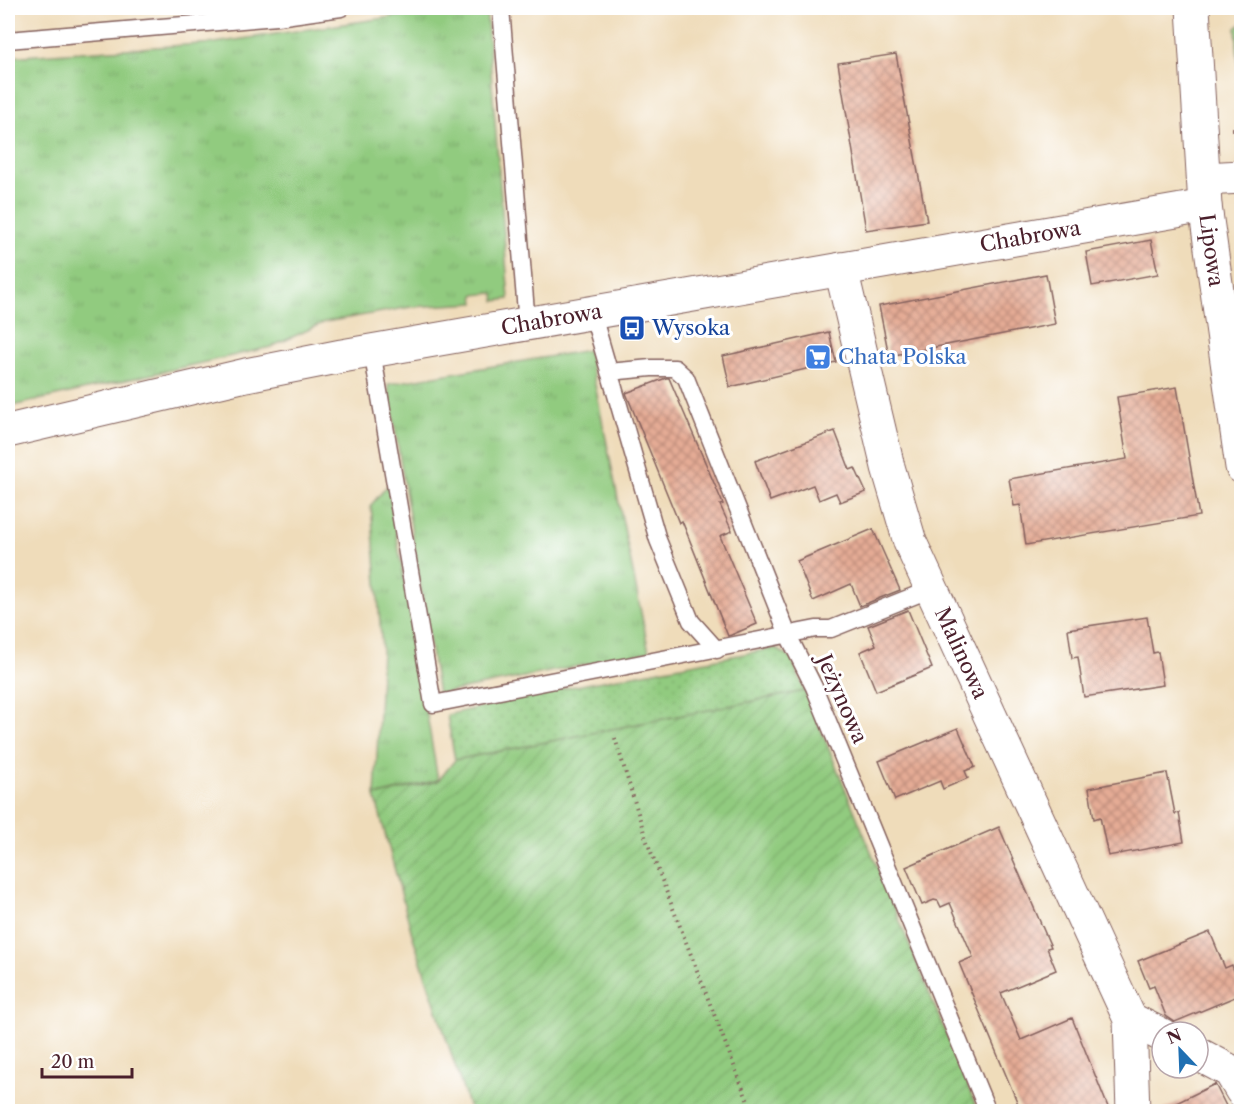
<svg xmlns="http://www.w3.org/2000/svg" width="1249" height="1119" viewBox="0 0 1249 1119" font-family="'Libre Caslon Text',serif">
  <defs>
    <pattern id="grass-tufts" width="24" height="20" patternUnits="userSpaceOnUse" patternTransform="scale(1.5)"><rect width="24" height="20" fill="#91cb7f"/><path d="M3 7l-1-3M5 7V3M7 7l1-3M15 17l-1-3M17 17v-4M19 17l1-3" fill="none" stroke="#7fae6e"/></pattern>
    <pattern id="park-dots" width="8" height="8" patternUnits="userSpaceOnUse" patternTransform="scale(1.5)"><rect width="8" height="8" fill="#91cb7f"/><path d="M2 2h.1M6 6h.1" fill="none" stroke="#7fae6e" stroke-width="1.8" stroke-linecap="round"/></pattern>
    <pattern id="garden-furrows" width="10" height="10" patternUnits="userSpaceOnUse" patternTransform="scale(1.5)"><rect width="10" height="10" fill="#91cb7f"/><path d="M-1 1l2-2M0 10L10 0M9 11l2-2" fill="none" stroke="#7fae6e"/></pattern>
    <pattern id="building-cross-hatch" width="8" height="8" patternUnits="userSpaceOnUse" patternTransform="scale(1.5)"><rect width="8" height="8" fill="#e5ac95"/><path d="M0 0l8 8M0 8l8-8" fill="none" stroke="#bc8b7a"/></pattern>
  </defs>
  <rect width="100%" height="100%" fill="#fff"/>
  <filter id="ink" filterUnits="userSpaceOnUse"><feTurbulence type="fractalNoise" baseFrequency=".0167" numOctaves="2"/><feDisplacementMap in="SourceGraphic" scale="12" xChannelSelector="R" yChannelSelector="G"/><feConvolveMatrix kernelMatrix="1 2 1 2 8 2 1 2 1" color-interpolation-filters="sRGB"/></filter>
  <filter id="wash" filterUnits="userSpaceOnUse"><feTurbulence type="fractalNoise" baseFrequency=".008" numOctaves="4" result="noise"/><feDisplacementMap in="SourceGraphic" scale="24" xChannelSelector="R" yChannelSelector="G"/><feGaussianBlur stdDeviation="1.35" result="paint"/><feColorMatrix in="noise" values="0 0 0 0 0 0 0 0 0 0 0 0 0 0 0 0 0 1.4 0 .05"/><feComposite in="paint" operator="in"/></filter>
  <g filter="url(#wash)">
    <rect width="100%" height="100%" fill="#efdcba"/>
    <!-- grass -->
    <path fill="url(#grass-tufts)" stroke="#6e7555" stroke-width="1.5" d="M 452,8 L 486,8 L 509,299 L 495,301 L 494,293 L 474,295 L 475,303 L 411,307 L 325,322 L 271,347 L 8,407 L 8,57 L 215,43 Z
      M 588,350 L 649,652 L 438,694 L 388,384 Z
      M 388,485 L 438,780 L 375,796 L 382,650 L 371,505 Z"/>
    <!-- park -->
    <path fill="url(#park-dots)" stroke="#6e7555" stroke-width="1.5" d="M 775,648 L 791,658 L 805,691 L 455,760 L 447,715 L 534,694 Z"/>
    <!-- garden -->
    <path fill="url(#garden-furrows)" stroke="#6e7555" stroke-width="1.5" d="M 1241,24 L 1241,109 L 1236,28 Z
      M 805,691 L 978,1111 L 470,1111 L 412,934 L 375,796 L 438,781 L 455,760 Z"/>
    <g id="blocks">
      <!-- building -->
      <path fill="url(#building-cross-hatch)" d="M 896,54 L 927,221 L 866,230 L 838,63 Z
        M 1151,240 L 1158,274 L 1092,286 L 1086,252 Z
        M 1046,274 L 1055,324 L 889,356 L 879,306 Z
        M 829,332 L 836,362 L 730,387 L 723,356 Z
        M 666,378 L 669,378 L 723,504 L 720,505 L 732,531 L 720,536 L 757,624 L 731,635 L 728,636 L 682,521 L 679,523 L 626,393 Z
        M 1177,387 L 1199,516 L 1026,545 L 1020,505 L 1014,506 L 1009,479 L 1127,459 L 1117,397 Z
        M 835,431 L 850,470 L 855,468 L 866,492 L 840,502 L 836,493 L 819,500 L 813,485 L 770,501 L 755,461 Z
        M 873,529 L 900,590 L 860,606 L 851,584 L 813,601 L 797,561 Z
        M 908,610 L 932,668 L 876,691 L 860,652 L 876,645 L 868,626 Z
        M 1147,617 L 1153,653 L 1158,652 L 1163,685 L 1084,697 L 1078,657 L 1072,658 L 1068,629 Z
        M 958,728 L 975,767 L 965,771 L 968,778 L 943,789 L 940,781 L 895,800 L 879,761 Z
        M 1167,773 L 1175,814 L 1179,813 L 1184,842 L 1108,856 L 1100,817 L 1094,819 L 1089,788 Z
        M 999,827 L 1051,947 L 1047,948 L 1056,970 L 1001,993 L 1021,1040 L 1072,1018 L 1110,1112 L 1021,1111 L 959,963 L 973,957 L 950,903 L 941,907 L 938,901 L 934,900 L 922,905 L 906,867 Z
        M 1210,932 L 1225,968 L 1232,965 L 1242,994 L 1175,1022 L 1166,1016 L 1154,986 L 1149,988 L 1138,961 Z
        M 1215,1084 L 1229,1112 L 1158,1112 Z"/>
    </g>
  </g>
  <g filter="url(#ink)">
    <use href="#blocks" fill-opacity="0" stroke="#84615d" stroke-width="1.5"/>
    <g fill="none" stroke-linecap="round" stroke-linejoin="round">
      <defs>
        <path id="service" d="M 501,8 L 527,324
          M 8,40 L 277,17 L 341,8
          M 592,312 L 658,540 L 691,621 L 717,650
          M 372,351 L 433,704 L 816,629 L 831,629 L 931,589
          M 609,372 L 651,368 L 675,368 L 686,378 L 788,635 L 814,687 L 988,1112"/>
        <g id="minor">
          <path d="M 1204,179 L 1242,177"/>
          <path id="s1" d="M 841,269 L 888,467 L 910,542 L 1130,1019 L 1133,1112"/>
          <path d="M 1130,1019 L 1162,1035"/>
          <path d="M 1198,1054 L 1230,1071 L 1242,1091"/>
        </g>
        <g id="tertiary">
          <path id="s2" d="M 1193,8 L 1205,206 L 1242,467"/>
          <path id="s3" d="M 8,431 L 246,375 L 342,356 L 1205,206"/>
        </g>
      </defs>
      <!-- service casing -->
      <use href="#service" stroke="#84615d" stroke-width="19"/>
      <!-- minor casing -->
      <use href="#minor" stroke="#84615d" stroke-width="35"/>
      <!-- tertiary casing -->
      <use href="#tertiary" stroke="#84615d" stroke-width="35"/>
      <!-- path -->
      <path stroke="#84615d" stroke-width="4" stroke-dasharray="1.5 4.5" stroke-linecap="butt" d="M 1232,129 L 1242,129
        M 615,738 L 646,839 L 752,1112"/>
      <!-- service -->
      <use href="#service" stroke="#fff" stroke-width="16"/>
      <!-- minor -->
      <use href="#minor" stroke="#fff" stroke-width="33"/>
      <!-- tertiary -->
      <use href="#tertiary" stroke="#fff" stroke-width="33"/>
    </g>
  </g>
  <!-- icons -->
  <defs>
    <symbol id="bus-square" viewBox="-11 -11 22 22"><rect x="-9" y="-9" width="18" height="18" rx="4" fill="#1a4fb4" stroke="#fff"/><path d="M-5-6H5V4H4V6H2V4H-2V6H-4V4H-5ZM-3.5-4V0h7V-4ZM-3.5 1.2v1.5H-2V1.2ZM2 1.2v1.5H3.5V1.2Z" fill="#fff"/></symbol>
    <symbol id="supermarket-square" viewBox="-11 -11 22 22"><rect x="-9" y="-9" width="18" height="18" rx="4" fill="#3f7fe0" stroke="#fff"/><path d="M-6-5.5h2.5l.6 2H6L4.5 2H-2.5L-4.4-4H-6ZM-1.5 3.2a1.3 1.3 0 1 0 .1 0ZM3 3.2a1.3 1.3 0 1 0 .1 0Z" fill="#fff"/></symbol>
  </defs>
  <g fill-rule="evenodd">
    <use href="#bus-square" x="617" y="313" width="30" height="30"/>
    <use href="#supermarket-square" x="803" y="342" width="30" height="30"/>
  </g>
  <g text-anchor="middle" stroke-width="6" stroke-linejoin="round" paint-order="stroke">
    <!-- street labels -->
    <g font-size="21" fill="#4a1f2b" stroke="#fff">
      <text dy="7" stroke="none"><textPath href="#s3" startOffset="1041">Chabrowa</textPath></text>
      <text dy="7" stroke="none"><textPath href="#s2" startOffset="243">Lipowa</textPath></text>
      <text dy="7" stroke="none"><textPath href="#s3" startOffset="555">Chabrowa</textPath></text>
      <text dy="7" stroke="none"><textPath href="#s1" startOffset="404">Malinowa</textPath></text>
      <text transform="translate(842 699) rotate(66)" y="7">Jeżynowa</text>
    </g>
    <!-- transit labels -->
    <g font-size="21" fill="#164399" stroke="#fff" text-anchor="start">
      <text x="652" y="335">Wysoka</text>
    </g>
    <!-- shop labels -->
    <g font-size="21" fill="#366cbe" stroke="#fff" text-anchor="start">
      <text x="838" y="364">Chata Polska</text>
    </g>
  </g>
  <!-- margin -->
  <rect width="1249" height="1119" fill="none" stroke="#fff" stroke-width="30"/>
  <!-- north arrow -->
  <g transform="translate(1180 1050) rotate(337)"><circle r="28" fill="#ffffff" stroke="#b7a5aa" stroke-width="1.5"/>
  <path d="M0-4.5L10 22L0 15L-10 22Z" fill="#1f6fb2"/>
  <text y="-9" font-size="16" font-weight="bold" text-anchor="middle" fill="#4a1f2b">N</text>
  </g>
  <!-- scale -->
  <path d="M42 1068v9h90v-9" fill="none" stroke="#4a1f2b" stroke-width="3"/>
  <text x="51" y="1068" font-size="18" fill="#4a1f2b" stroke="#ffffff" stroke-width="4.5" paint-order="stroke">20 m</text>
</svg>
